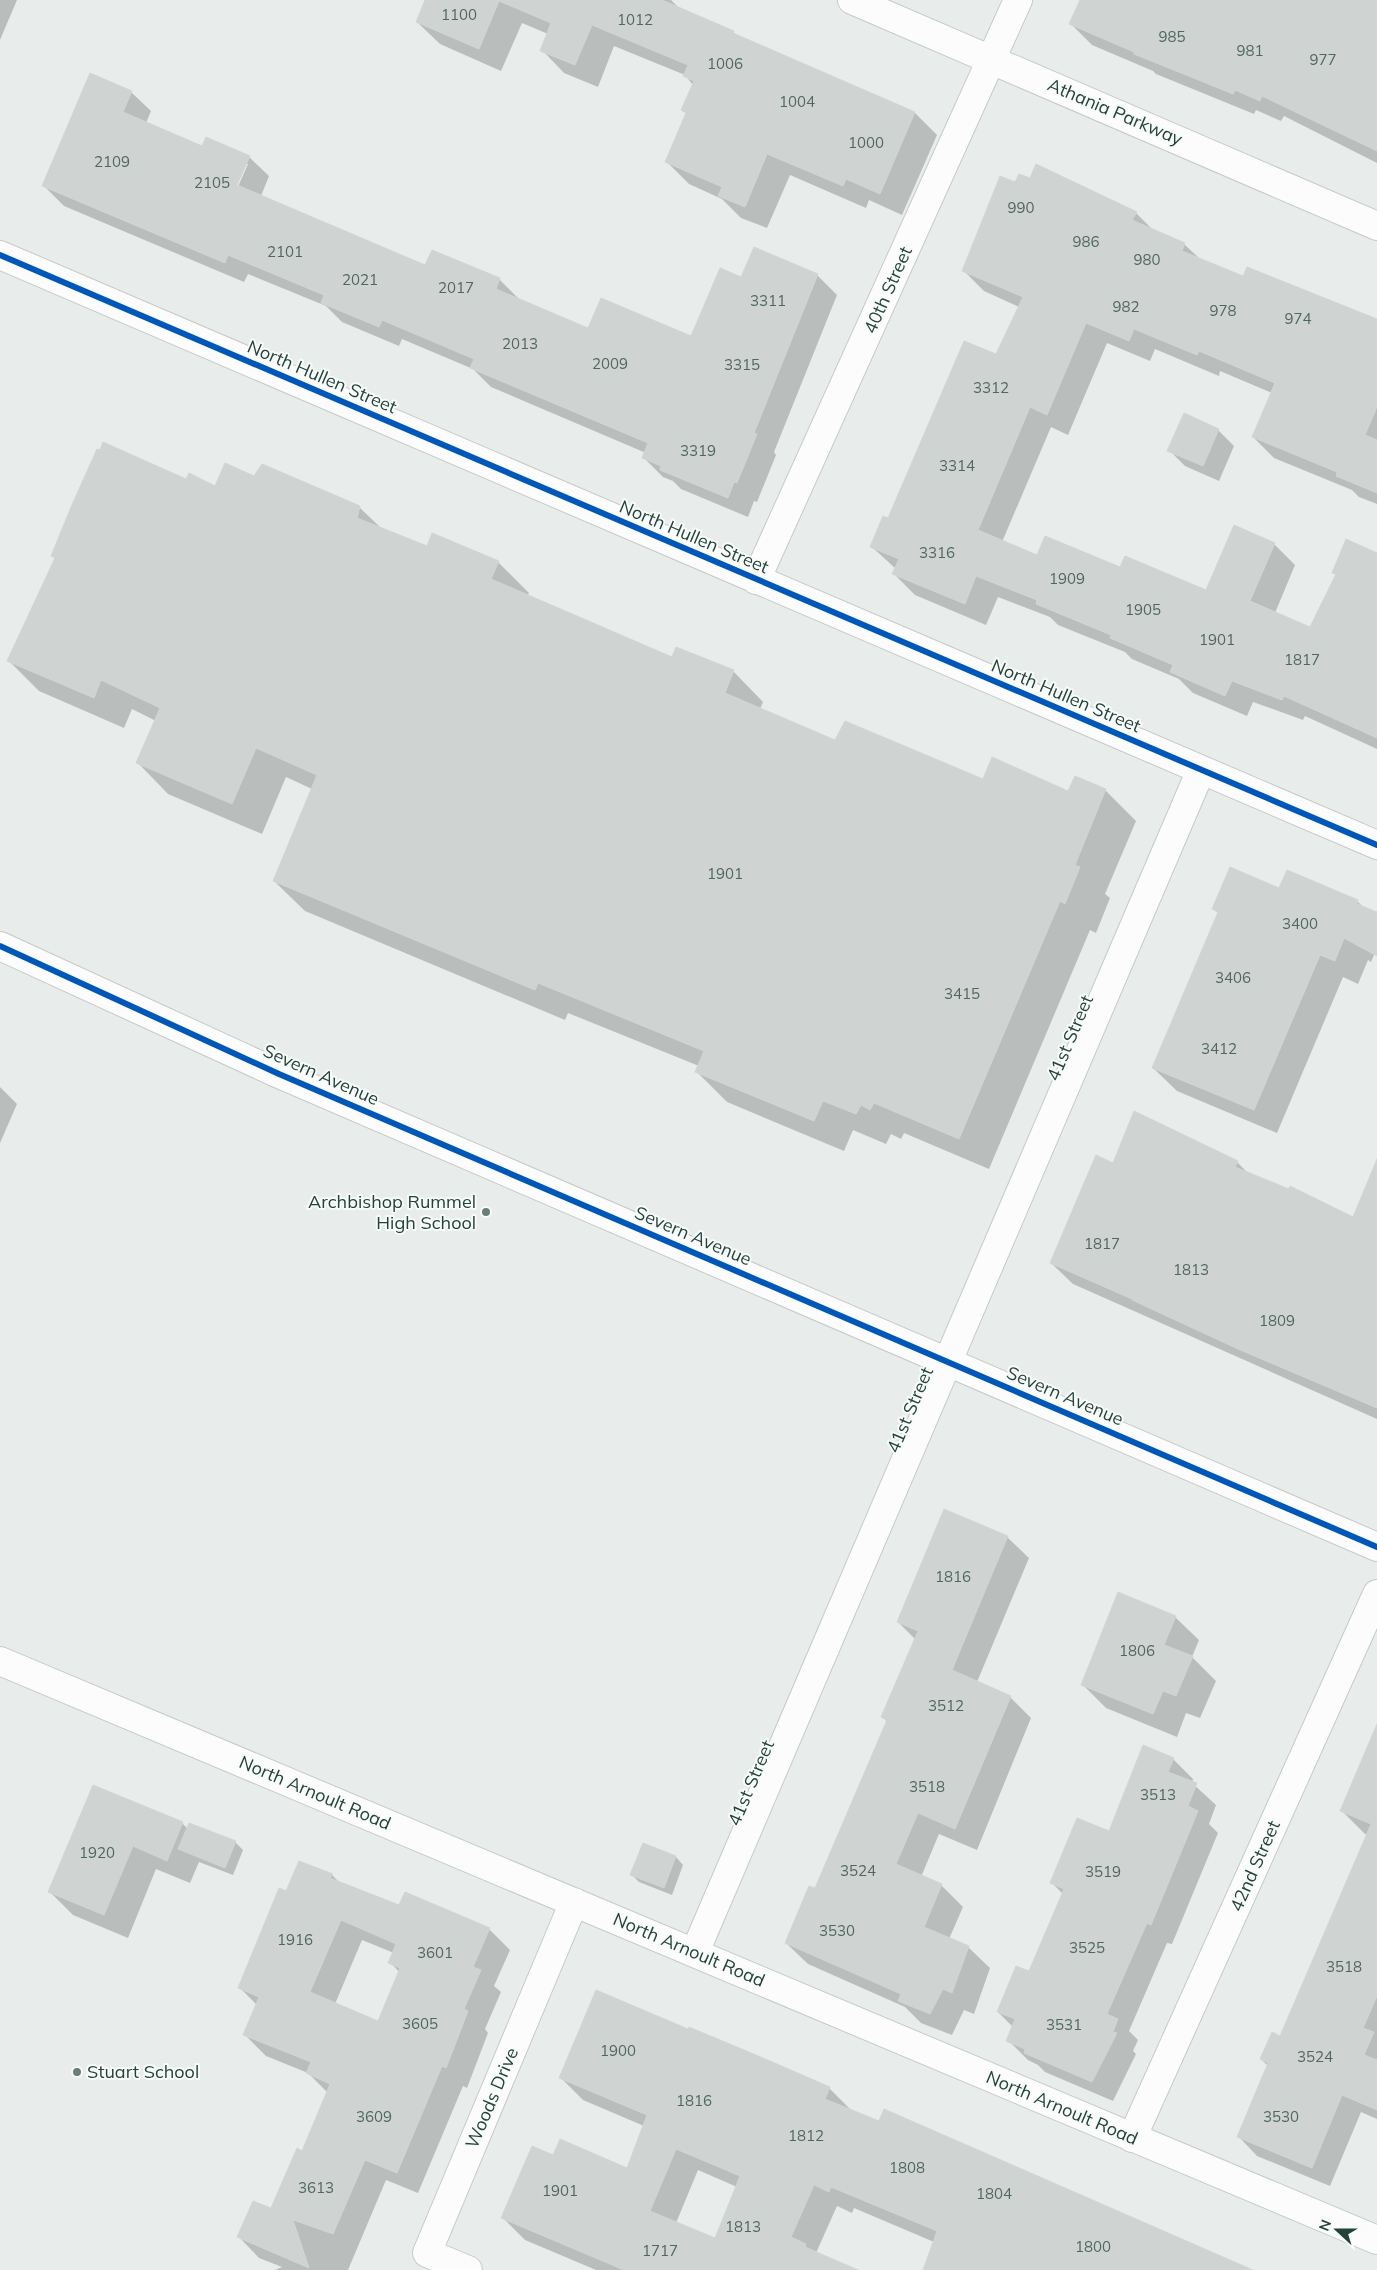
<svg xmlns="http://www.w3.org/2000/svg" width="1377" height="2270" viewBox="0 0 1377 2270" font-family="Mulish,sans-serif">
  <rect width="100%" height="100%" fill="#e8edeb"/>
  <!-- shadow -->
  <path fill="#0003" fill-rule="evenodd" d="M 0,0 L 17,0 L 0,40 Z
    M 427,0 L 671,0 L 680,9 L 733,32 L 738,37 L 915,113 L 937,135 L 902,215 L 869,200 L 866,208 L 790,175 L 767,228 L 741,218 L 722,199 L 689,184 L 667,162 L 687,114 L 683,110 L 693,85 L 685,75 L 614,46 L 598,87 L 564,73 L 542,50 L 548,34 L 522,23 L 501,71 L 440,44 L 417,22 Z
    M 1081,0 L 1363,0 L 1377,6 L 1377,163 L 1284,116 L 1281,121 L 1256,110 L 1254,114 L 1156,74 L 1153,71 L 1092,45 L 1071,24 Z
    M 131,92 L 151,111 L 146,123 L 203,147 L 249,157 L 269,176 L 261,196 L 426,266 L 499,279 L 519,299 L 589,330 L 692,337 L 742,278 L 817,275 L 837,295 L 774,452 L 776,455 L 757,502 L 754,501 L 748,517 L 681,489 L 673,481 L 663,477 L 644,458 L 646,453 L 491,387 L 473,369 L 402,339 L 399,346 L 342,322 L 326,306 L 248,274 L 244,282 L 64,206 L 44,186 ZM 245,164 L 248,164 L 236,191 L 234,190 Z
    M 1016,184 L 1136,213 L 1154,231 L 1184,244 L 1200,259 L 1244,278 L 1377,320 L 1377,504 L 1359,497 L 1352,490 L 1274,458 L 1253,437 L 1272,393 L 1220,371 L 1219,376 L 1155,349 L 1150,361 L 1107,343 L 1068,435 L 1051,427 L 1002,542 L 1038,557 L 1121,568 L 1206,592 L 1274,544 L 1295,565 L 1275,613 L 1311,629 L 1337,576 L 1334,572 L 1377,554 L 1377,749 L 1305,716 L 1303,720 L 1253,702 L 1247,716 L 1193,693 L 1179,679 L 1132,659 L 1125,652 L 1058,625 L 1050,617 L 998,597 L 986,625 L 915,595 L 894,574 L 896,569 L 872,547 L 996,356 L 1019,307 L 984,291 L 963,270 Z
    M 1218,430 L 1234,446 L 1219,481 L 1185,466 L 1169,450 Z
    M 255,477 L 359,507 L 382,529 L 427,548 L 498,562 L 529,593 L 527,596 L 673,659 L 733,671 L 763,702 L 760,709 L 836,742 L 984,781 L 1069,793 L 1075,777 L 1105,790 L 1136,821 L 1105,894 L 1110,898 L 1096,933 L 1090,930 L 989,1169 L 904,1133 L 901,1139 L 891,1134 L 886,1144 L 853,1130 L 844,1151 L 727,1102 L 697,1072 L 699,1066 L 568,1013 L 565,1020 L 305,911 L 274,881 L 312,789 L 286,777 L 262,834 L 168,794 L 138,763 L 156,721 L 132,709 L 124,728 L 39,691 L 9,661 L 55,559 L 53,556 L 187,480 L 216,487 Z
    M 1357,901 L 1377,921 L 1377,948 L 1371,962 L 1368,960 L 1358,984 L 1343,977 L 1277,1133 L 1177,1091 L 1153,1068 L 1219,914 L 1214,909 Z
    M 0,1087 L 17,1104 L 0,1143 Z
    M 1237,1162 L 1249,1174 L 1353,1218 L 1377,1181 L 1377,1419 L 1073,1284 L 1051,1263 L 1114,1164 Z
    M 1007,1537 L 1029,1558 L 977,1682 L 1010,1697 L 1031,1718 L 977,1850 L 939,1834 L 921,1877 L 941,1885 L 963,1907 L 949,1939 L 968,1947 L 990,1968 L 974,2014 L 964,2010 L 952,2035 L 921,2023 L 905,2007 L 808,1964 L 786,1943 L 816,1890 L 887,1722 L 883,1717 L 916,1640 L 898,1622 Z
    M 1175,1617 L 1199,1640 L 1192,1657 L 1216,1681 L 1200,1718 L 1186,1713 L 1177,1737 L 1106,1708 L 1083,1685 Z
    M 1377,1727 L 1377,1839 L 1365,1834 L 1342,1811 Z
    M 1173,1759 L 1193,1779 L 1192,1783 L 1216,1805 L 1209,1824 L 1218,1833 L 1172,1944 L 1167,1943 L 1129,2031 L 1138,2040 L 1133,2051 L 1136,2054 L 1113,2101 L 1045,2072 L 1038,2065 L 1028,2060 L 1008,2040 L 1013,2027 L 998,2012 L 1030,1973 L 1063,1894 L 1052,1883 L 1109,1833 Z
    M 93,1786 L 182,1823 L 188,1829 L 235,1842 L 243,1850 L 233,1875 L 199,1862 L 190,1883 L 156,1869 L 128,1938 L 73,1915 L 50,1892 Z
    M 643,1845 L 676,1857 L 683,1865 L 672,1895 L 639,1882 L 631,1874 Z
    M 1377,1860 L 1377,2119 L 1361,2112 L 1330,2186 L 1257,2156 L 1239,2137 L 1268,2066 L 1261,2059 L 1281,2037 Z
    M 332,1875 L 341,1884 L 400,1906 L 489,1929 L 510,1950 L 494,1986 L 501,1992 L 485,2029 L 488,2033 L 467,2088 L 463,2086 L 418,2193 L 386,2180 L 348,2270 L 275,2270 L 282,2267 L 259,2258 L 239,2237 L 271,2210 L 303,2152 L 328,2093 L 308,2073 L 266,2056 L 245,2035 L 257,2005 L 240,1988 L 287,1893 ZM 362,1940 L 394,1953 L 390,1962 L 400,1973 L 379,2022 L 335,2004 Z
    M 561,2078 L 829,2088 L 851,2110 L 1227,2270 L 924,2270 L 934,2242 L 854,2208 L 852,2213 L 837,2206 L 816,2253 L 857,2270 L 596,2270 L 525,2240 L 502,2217 L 554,2157 L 628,2169 L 644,2126 L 583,2100 ZM 698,2170 L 737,2187 L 715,2240 L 676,2223 Z"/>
  <!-- building -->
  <path fill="#cfd4d2" stroke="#d1d6d4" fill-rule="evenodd" d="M 425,0 L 662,0 L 734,31 L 733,33 L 915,112 L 880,194 L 846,179 L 843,186 L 767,154 L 745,207 L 718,196 L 722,187 L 665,162 L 686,113 L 681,110 L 694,81 L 683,76 L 688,65 L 592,25 L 575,65 L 540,51 L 551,23 L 499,1 L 479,49 L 416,22 Z
    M 1080,0 L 1377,0 L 1377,151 L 1262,96 L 1260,101 L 1235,90 L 1233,94 L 1134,54 L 1134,52 L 1069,24 Z
    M 90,73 L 132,91 L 123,112 L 202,146 L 206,137 L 250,156 L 237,185 L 425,265 L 432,250 L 500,278 L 496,289 L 588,328 L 601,298 L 691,336 L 720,268 L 741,277 L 754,247 L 818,274 L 754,433 L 757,434 L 737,483 L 734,482 L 728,498 L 660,470 L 661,466 L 642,458 L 648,443 L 470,368 L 474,359 L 382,320 L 379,327 L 321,303 L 324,295 L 228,255 L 225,263 L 42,186 Z
    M 1036,164 L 1137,212 L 1132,220 L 1185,243 L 1182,251 L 1243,276 L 1247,267 L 1377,319 L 1377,407 L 1365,435 L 1377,440 L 1377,493 L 1336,476 L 1337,472 L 1252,437 L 1275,383 L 1199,351 L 1197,355 L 1134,329 L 1129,341 L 1086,323 L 1047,415 L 1030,407 L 978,530 L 1037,555 L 1045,536 L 1120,567 L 1125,556 L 1206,590 L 1234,525 L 1275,543 L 1250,601 L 1310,627 L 1336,574 L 1332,573 L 1346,539 L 1377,553 L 1377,738 L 1284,696 L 1282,700 L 1232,681 L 1225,696 L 1170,672 L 1173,665 L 1110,638 L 1111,635 L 1036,604 L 1037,600 L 976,576 L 965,604 L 892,574 L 899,559 L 870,547 L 883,516 L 888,518 L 964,341 L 996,354 L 1023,297 L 962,271 L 1000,176 L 1015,182 L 1019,174 L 1030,178 Z
    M 1184,413 L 1219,429 L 1203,466 L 1167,451 Z
    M 103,442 L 186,479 L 189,473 L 215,486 L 225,463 L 254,476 L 262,464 L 360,506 L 357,518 L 427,546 L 432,533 L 499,561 L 491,579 L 672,657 L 676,647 L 734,670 L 725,693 L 835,740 L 845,721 L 983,779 L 992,757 L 1068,791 L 1075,776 L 1106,789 L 1075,865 L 1080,867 L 1065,904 L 1060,901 L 959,1139 L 874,1103 L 870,1110 L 861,1105 L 856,1114 L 823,1101 L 814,1121 L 695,1072 L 704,1051 L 538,983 L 535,990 L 273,881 L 317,775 L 256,748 L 232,804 L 136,763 L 160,708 L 101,680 L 94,698 L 7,661 L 55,558 L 51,556 L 71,507 L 97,449 L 100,450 Z
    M 1230,867 L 1279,888 L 1287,870 L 1358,900 L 1357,904 L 1377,912 L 1377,956 L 1344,938 L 1335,961 L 1320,955 L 1254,1110 L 1152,1068 L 1218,912 L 1212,909 Z
    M 1134,1111 L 1238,1161 L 1235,1167 L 1289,1189 L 1290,1186 L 1353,1217 L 1377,1159 L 1377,1408 L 1238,1349 L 1132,1300 L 1132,1299 L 1050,1263 L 1096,1155 L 1113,1163 Z
    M 944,1509 L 1008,1536 L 952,1670 L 1011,1696 L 955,1829 L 918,1813 L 896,1864 L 942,1884 L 924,1927 L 969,1946 L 952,1993 L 943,1989 L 930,2014 L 898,2001 L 901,1994 L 785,1943 L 809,1886 L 815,1888 L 887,1720 L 881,1717 L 918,1631 L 897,1622 Z
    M 1118,1592 L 1176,1616 L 1164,1645 L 1193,1656 L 1176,1696 L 1163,1691 L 1153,1714 L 1081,1685 Z
    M 1377,1724 L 1377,1996 L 1363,2028 L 1374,2032 L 1364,2055 L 1377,2060 L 1377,2110 L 1342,2095 L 1312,2168 L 1237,2137 L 1268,2063 L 1260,2059 L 1272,2032 L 1280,2036 L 1371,1824 L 1340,1811 Z
    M 1143,1745 L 1174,1758 L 1168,1772 L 1197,1783 L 1188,1806 L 1198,1811 L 1151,1925 L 1147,1923 L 1107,2014 L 1118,2019 L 1113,2032 L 1117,2033 L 1092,2082 L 1024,2053 L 1025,2049 L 1006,2041 L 1015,2019 L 997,2012 L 1016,1966 L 1029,1971 L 1064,1889 L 1050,1883 L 1077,1818 L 1109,1831 Z
    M 93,1785 L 183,1822 L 167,1861 L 133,1846 L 104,1915 L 48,1892 Z
    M 189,1823 L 236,1841 L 225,1868 L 178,1849 Z
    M 643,1843 L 676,1856 L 664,1888 L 630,1875 Z
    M 299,1861 L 333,1874 L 330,1878 L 399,1905 L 405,1892 L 490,1928 L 473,1967 L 481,1970 L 464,2009 L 468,2011 L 446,2068 L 442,2066 L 397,2173 L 365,2160 L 333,2234 L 293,2220 L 309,2268 L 237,2237 L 253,2201 L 271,2208 L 297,2148 L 302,2151 L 330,2084 L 306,2073 L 311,2062 L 243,2035 L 259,1997 L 238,1988 L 279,1888 L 286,1891 ZM 341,1920 L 396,1944 L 388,1963 L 400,1968 L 378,2021 L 310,1992 Z
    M 596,1990 L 688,2029 L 689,2027 L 749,2052 L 830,2087 L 825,2099 L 879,2121 L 884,2109 L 1253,2270 L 923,2270 L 937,2231 L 831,2187 L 829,2192 L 814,2185 L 791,2237 L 806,2244 L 805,2247 L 858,2270 L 624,2270 L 501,2218 L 532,2146 L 553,2155 L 560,2139 L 627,2168 L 647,2115 L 559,2078 ZM 676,2149 L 740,2176 L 715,2238 L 650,2211 Z"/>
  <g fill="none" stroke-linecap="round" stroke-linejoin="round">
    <defs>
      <path id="minor" d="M 852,0 L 1377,226
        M 0,255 L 1377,845
        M 756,580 L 1018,0
        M 0,946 L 279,1074 L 1377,1547
        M 0,1661 L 1377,2240
        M 695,1952 L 1201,770
        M 1132,2138 L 1377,1594
        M 468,2270 L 427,2253 L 574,1902"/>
    </defs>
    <!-- minor casing -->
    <use href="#minor" stroke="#c5cac8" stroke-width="30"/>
    <!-- minor -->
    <use href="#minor" stroke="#fcfcfc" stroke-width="28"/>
    <defs>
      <path id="cycleway" d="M 0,255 L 1377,845
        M 0,946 L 279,1074 L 1377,1547"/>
    </defs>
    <!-- cycleway casing -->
    <use href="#cycleway" stroke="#f7fbf9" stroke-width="9"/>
    <!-- cycleway -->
    <use href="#cycleway" stroke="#0057b8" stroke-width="6"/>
  </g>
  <!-- markers -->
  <g fill="#697e78" stroke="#f7fbf9" stroke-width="2">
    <circle cx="486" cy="1212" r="5"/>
    <circle cx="77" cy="2072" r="5"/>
  </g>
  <g text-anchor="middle" stroke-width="4" stroke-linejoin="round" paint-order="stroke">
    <!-- number labels -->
    <g font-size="15" fill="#506761">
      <text x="459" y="20">1100</text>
      <text x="635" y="25">1012</text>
      <text x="1172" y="42">985</text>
      <text x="1250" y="56">981</text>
      <text x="1323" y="65">977</text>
      <text x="725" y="69">1006</text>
      <text x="797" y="107">1004</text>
      <text x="866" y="148">1000</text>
      <text x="112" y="167">2109</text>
      <text x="212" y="188">2105</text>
      <text x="1021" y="213">990</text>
      <text x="1086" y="247">986</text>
      <text x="285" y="257">2101</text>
      <text x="1147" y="265">980</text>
      <text x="360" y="285">2021</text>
      <text x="456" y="293">2017</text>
      <text x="768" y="306">3311</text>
      <text x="1126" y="312">982</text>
      <text x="1223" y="316">978</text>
      <text x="1298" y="324">974</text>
      <text x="520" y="349">2013</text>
      <text x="610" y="369">2009</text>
      <text x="742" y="370">3315</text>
      <text x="991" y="393">3312</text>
      <text x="698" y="456">3319</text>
      <text x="957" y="471">3314</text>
      <text x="937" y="558">3316</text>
      <text x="1067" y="584">1909</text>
      <text x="1143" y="615">1905</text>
      <text x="1217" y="645">1901</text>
      <text x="1302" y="665">1817</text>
      <text x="725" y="879">1901</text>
      <text x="1300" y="929">3400</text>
      <text x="1233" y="983">3406</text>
      <text x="962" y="999">3415</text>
      <text x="1219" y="1054">3412</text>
      <text x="1102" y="1249">1817</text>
      <text x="1191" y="1275">1813</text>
      <text x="1277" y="1326">1809</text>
      <text x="953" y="1582">1816</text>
      <text x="1137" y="1656">1806</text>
      <text x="946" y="1711">3512</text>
      <text x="927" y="1792">3518</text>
      <text x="1158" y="1800">3513</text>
      <text x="97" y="1858">1920</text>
      <text x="858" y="1876">3524</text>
      <text x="1103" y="1877">3519</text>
      <text x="837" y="1936">3530</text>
      <text x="295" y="1945">1916</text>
      <text x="1087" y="1953">3525</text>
      <text x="435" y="1958">3601</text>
      <text x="1344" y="1972">3518</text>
      <text x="420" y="2029">3605</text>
      <text x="1064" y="2030">3531</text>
      <text x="618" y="2056">1900</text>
      <text x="1315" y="2062">3524</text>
      <text x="694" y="2106">1816</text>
      <text x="374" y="2122">3609</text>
      <text x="1281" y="2122">3530</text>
      <text x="806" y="2141">1812</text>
      <text x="907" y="2173">1808</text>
      <text x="316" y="2193">3613</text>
      <text x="560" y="2196">1901</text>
      <text x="994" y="2199">1804</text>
      <text x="743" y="2232">1813</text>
      <text x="1093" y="2252">1800</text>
      <text x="660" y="2256">1717</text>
    </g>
    <!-- street labels -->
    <g font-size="18" fill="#24423a" stroke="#f7fbf9">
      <text transform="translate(1115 112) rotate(23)" y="6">Athania Parkway</text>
      <text transform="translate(888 290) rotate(-66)" y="6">40th Street</text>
      <text transform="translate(322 377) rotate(23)" y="6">North Hullen Street</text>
      <text transform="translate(694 537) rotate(23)" y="6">North Hullen Street</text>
      <text transform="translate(1066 696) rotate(23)" y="6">North Hullen Street</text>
      <text transform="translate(1070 1038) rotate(-67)" y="6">41st Street</text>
      <text transform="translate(321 1075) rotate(24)" y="6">Severn Avenue</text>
      <text transform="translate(693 1236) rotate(23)" y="6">Severn Avenue</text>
      <text transform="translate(1065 1396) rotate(23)" y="6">Severn Avenue</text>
      <text transform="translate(910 1410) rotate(-67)" y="6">41st Street</text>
      <text transform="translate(751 1783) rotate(-67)" y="6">41st Street</text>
      <text transform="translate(315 1793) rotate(23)" y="6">North Arnoult Road</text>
      <text transform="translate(1255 1866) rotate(-66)" y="6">42nd Street</text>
      <text transform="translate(689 1950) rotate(23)" y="6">North Arnoult Road</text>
      <text transform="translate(492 2098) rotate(-67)" y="6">Woods Drive</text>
      <text transform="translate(1062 2108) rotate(23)" y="6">North Arnoult Road</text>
    </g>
    <!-- poi labels -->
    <g font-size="18" fill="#24423a" stroke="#f7fbf9" text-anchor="end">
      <text x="476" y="1208">Archbishop Rummel<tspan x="476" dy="21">High School</tspan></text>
      <text x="87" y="2078" text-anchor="start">Stuart School</text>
    </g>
  </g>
  <!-- north arrow -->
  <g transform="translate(1337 2230) rotate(291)" stroke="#f7fbf9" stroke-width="4" paint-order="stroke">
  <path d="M0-4L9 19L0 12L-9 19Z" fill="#24423a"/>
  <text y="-8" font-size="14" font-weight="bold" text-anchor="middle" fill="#24423a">N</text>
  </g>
</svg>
